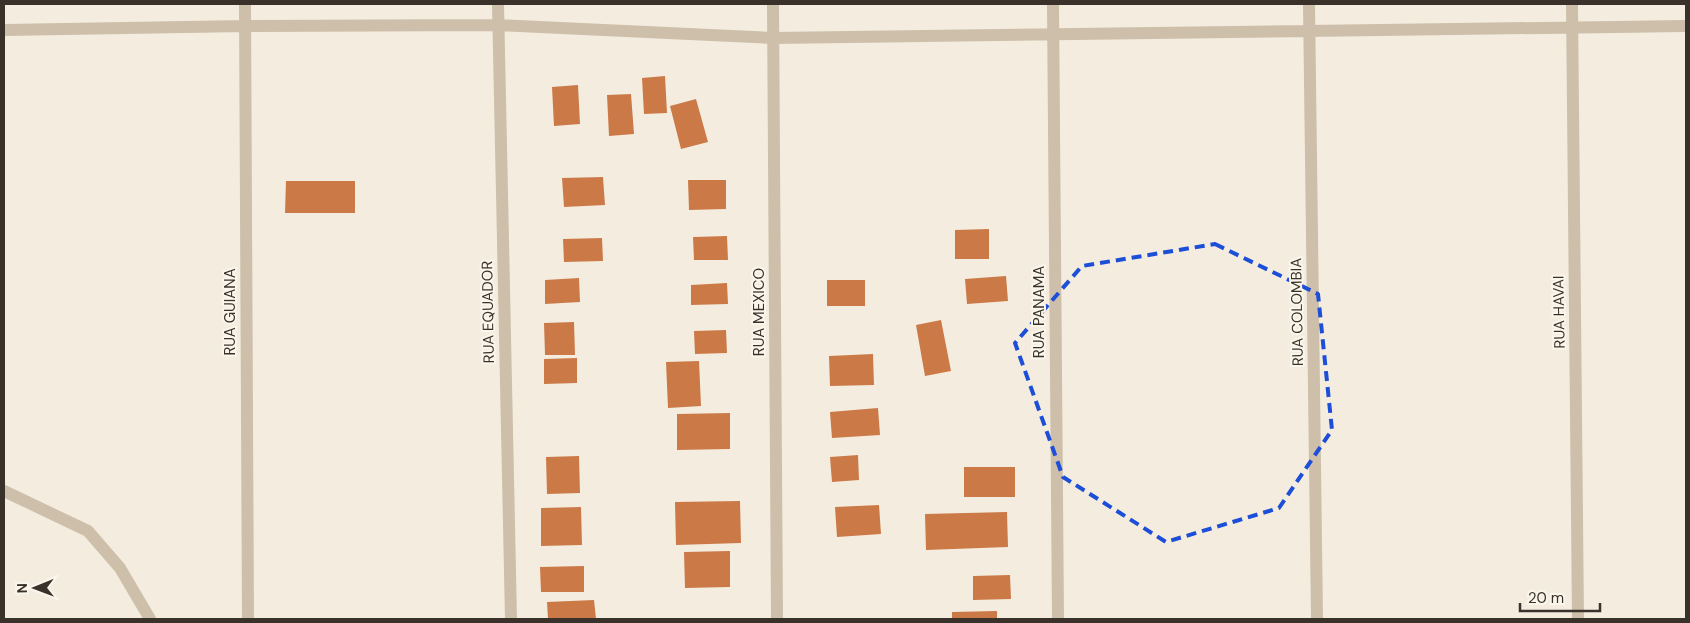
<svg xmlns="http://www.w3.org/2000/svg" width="1690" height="623" viewBox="0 0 1690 623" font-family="'DM Sans',sans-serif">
  <rect width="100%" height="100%" fill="#f4eddf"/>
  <!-- building -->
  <path fill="#cb7947" d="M 665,76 L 667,113 L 644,114 L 642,78 Z
    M 578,85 L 580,124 L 554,126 L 552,87 Z
    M 631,94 L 634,134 L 609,136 L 607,95 Z
    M 696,99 L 708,142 L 681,149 L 670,106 Z
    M 603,177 L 605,205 L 564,207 L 562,178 Z
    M 688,180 L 726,180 L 726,209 L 689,210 Z
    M 286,181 L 355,181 L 355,213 L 285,213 Z
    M 989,229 L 989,259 L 955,259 L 955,230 Z
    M 727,236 L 728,260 L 694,260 L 693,237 Z
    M 602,238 L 603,261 L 564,262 L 563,239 Z
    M 1006,276 L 1008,301 L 967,304 L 965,279 Z
    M 579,278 L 580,302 L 545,304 L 545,280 Z
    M 827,280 L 865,280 L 865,306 L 827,306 Z
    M 727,283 L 728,304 L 691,305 L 691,285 Z
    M 941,320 L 951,371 L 925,376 L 916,325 Z
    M 574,322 L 575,355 L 545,355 L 544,323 Z
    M 726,330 L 727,353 L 695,354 L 694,331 Z
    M 873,354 L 874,385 L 830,386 L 829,356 Z
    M 577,358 L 577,383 L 544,384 L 544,359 Z
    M 699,361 L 701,406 L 668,408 L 666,362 Z
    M 878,408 L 880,435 L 832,438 L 830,412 Z
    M 730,413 L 730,449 L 677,450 L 677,414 Z
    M 858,455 L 859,480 L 832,482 L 830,457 Z
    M 579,456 L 580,493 L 547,494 L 546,457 Z
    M 964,467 L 1015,467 L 1015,497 L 964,497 Z
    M 740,501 L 741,543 L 676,545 L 675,502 Z
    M 879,505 L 881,534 L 837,537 L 835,507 Z
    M 581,507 L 582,545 L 541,546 L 541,508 Z
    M 1007,512 L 1008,547 L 926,550 L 925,514 Z
    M 730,551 L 730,587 L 685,588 L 684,552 Z
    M 584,566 L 584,592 L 541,592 L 540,567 Z
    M 1010,575 L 1011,599 L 973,600 L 973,576 Z
    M 594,600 L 596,619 L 548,619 L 547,602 Z
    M 997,611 L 997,619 L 952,619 L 952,612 Z"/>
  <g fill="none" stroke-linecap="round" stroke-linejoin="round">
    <!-- minor -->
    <path stroke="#cdbfaa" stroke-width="12" d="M 245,4 L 248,619
      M 498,4 L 511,619
      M 773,4 L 777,619
      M 1053,4 L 1058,619
      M 1309,4 L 1317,619
      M 1572,4 L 1578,619
      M 4,30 L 245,26 L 498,25 L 773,38 L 1686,26
      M 4,491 L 88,531 L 120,568 L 150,619"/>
  </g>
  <!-- marked area -->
  <path fill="none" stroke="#1d4ed8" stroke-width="4" stroke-dasharray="10 6" stroke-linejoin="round" d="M 1215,244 L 1318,294 L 1332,430 L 1279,508 L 1166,542 L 1063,477 L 1015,343 L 1082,266 Z"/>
  <g text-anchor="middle" stroke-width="4" stroke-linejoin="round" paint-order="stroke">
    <!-- street labels -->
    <g font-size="15" fill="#3a322a" stroke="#fbf6ec">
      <text transform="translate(230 312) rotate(-90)" y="5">RUA GUIANA</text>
      <text transform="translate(488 312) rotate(-91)" y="5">RUA EQUADOR</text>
      <text transform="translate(759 312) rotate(-90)" y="5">RUA MEXICO</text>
      <text transform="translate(1039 312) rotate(-90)" y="5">RUA PANAMA</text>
      <text transform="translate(1297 312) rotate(-91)" y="5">RUA COLOMBIA</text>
      <text transform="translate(1559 312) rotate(-91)" y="5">RUA HAVAI</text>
    </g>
  </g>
  <!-- border -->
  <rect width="1690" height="623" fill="none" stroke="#3a322a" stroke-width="10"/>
  <!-- north arrow -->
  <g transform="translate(35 588) rotate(269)" stroke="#fbf6ec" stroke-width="4" paint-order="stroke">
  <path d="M0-4L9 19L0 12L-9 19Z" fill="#3a322a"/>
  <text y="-8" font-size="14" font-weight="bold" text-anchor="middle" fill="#3a322a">N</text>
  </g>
  <!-- scale -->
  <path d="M1520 603v8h80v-8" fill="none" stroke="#3a322a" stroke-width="2.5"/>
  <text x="1528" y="603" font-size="15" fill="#3a322a" stroke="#fbf6ec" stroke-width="4" paint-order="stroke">20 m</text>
</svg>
